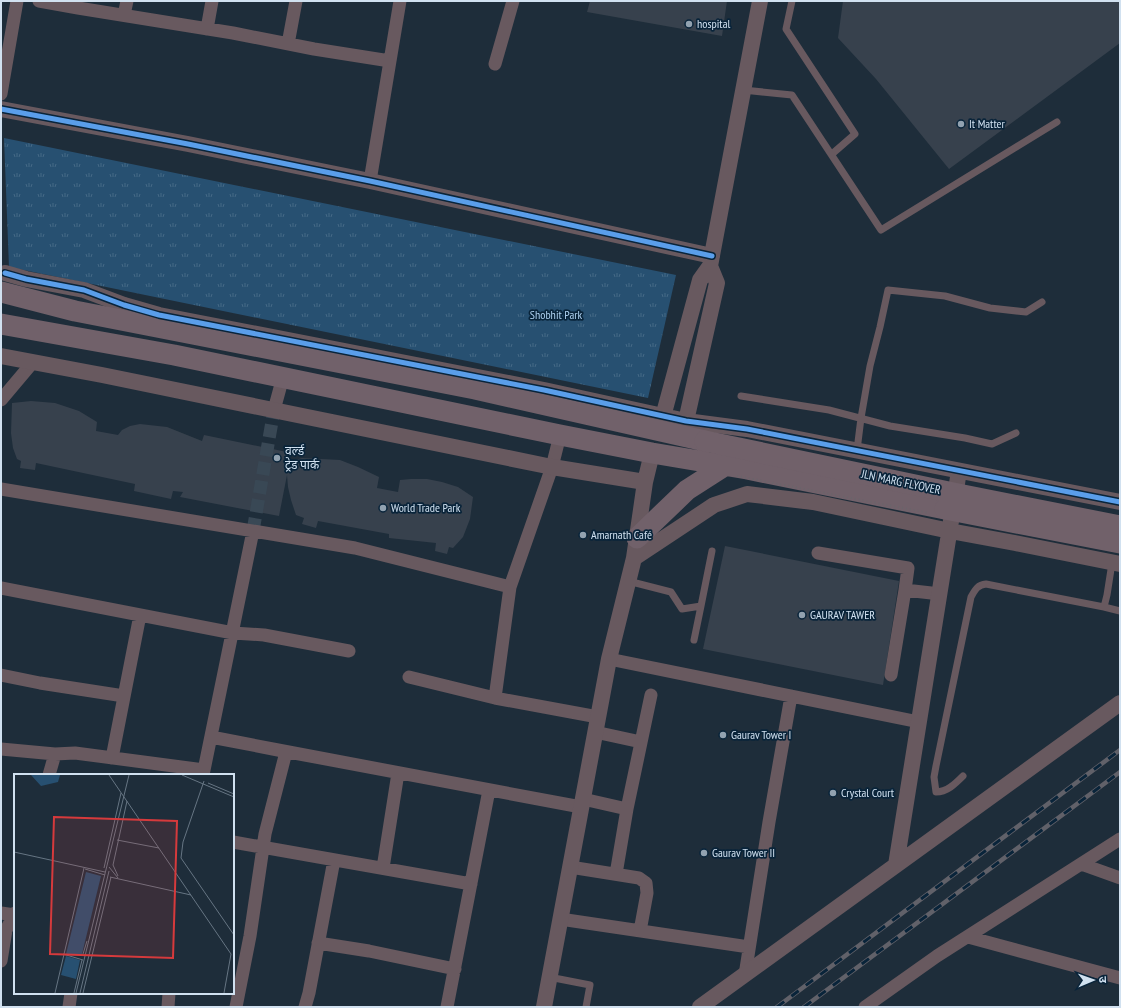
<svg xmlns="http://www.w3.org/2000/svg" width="1121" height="1008" viewBox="0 0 1121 1008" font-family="'PT Sans Narrow','Noto Sans Devanagari',sans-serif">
  <defs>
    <pattern id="park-tufts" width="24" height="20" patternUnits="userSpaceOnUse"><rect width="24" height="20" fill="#275071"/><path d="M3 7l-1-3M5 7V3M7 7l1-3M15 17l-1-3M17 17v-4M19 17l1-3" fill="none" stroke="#456986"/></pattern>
  </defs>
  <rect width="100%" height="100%" fill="#1e2d3a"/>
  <!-- park -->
  <path fill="url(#park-tufts)" d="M 4,138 L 676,275 L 648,398 L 9,267 Z"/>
  <!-- building -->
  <path fill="#37414d" d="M 590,1 L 727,1 L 722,36 L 587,12 Z
    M 843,1 L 1120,1 L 1120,43 L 949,169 L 876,79 L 838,38 Z
    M 31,401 L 55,403 L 79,411 L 97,422 L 96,431 L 118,435 L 122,430 L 130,426 L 140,424 L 167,427 L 202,441 L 204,435 L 292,453 L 288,462 L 302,458 L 340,460 L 358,467 L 379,477 L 377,488 L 398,492 L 400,480 L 411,479 L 427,479 L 442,482 L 458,487 L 473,497 L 470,519 L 463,537 L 453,548 L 449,547 L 447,554 L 435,551 L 436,543 L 389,538 L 389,534 L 318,521 L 316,528 L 302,524 L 304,518 L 296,515 L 291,500 L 288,487 L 287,475 L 279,516 L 180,497 L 183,492 L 173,491 L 171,499 L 134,491 L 135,484 L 36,463 L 35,470 L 20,468 L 21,461 L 17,459 L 13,448 L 11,433 L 12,403 Z
    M 725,546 L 899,581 L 883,685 L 703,649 Z"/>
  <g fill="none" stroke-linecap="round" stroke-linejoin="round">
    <!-- minor-tunnel -->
    <path stroke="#394855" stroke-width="13" stroke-dasharray="13 6" stroke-linecap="butt" d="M 253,531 L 274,410"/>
    <!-- service -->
    <path stroke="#68595f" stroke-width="7" d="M 792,1 L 786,29 L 855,134 L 832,154
      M 743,90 L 792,95 L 881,230 L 1057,122
      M 741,396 L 829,410 L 890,426 L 965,438 L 992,444 L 1016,433
      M 857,450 L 861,418 L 870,366 L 880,327 L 888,290 L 945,296 L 990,308 L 1026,312 L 1042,302
      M 1112,563 L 1107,595 L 1104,607 L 1120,611
      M 628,581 L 671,592 L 682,609 L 701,606 L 712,551
      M 694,640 L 701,606
      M 963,776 C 955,784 947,792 936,792 L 934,777 L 936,766 L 971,597 C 975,590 977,585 986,584 L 1104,607
      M 549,977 L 590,985 L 586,1007"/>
    <!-- minor -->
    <path stroke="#68595f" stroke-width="13" d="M 39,1 L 78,8 L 233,33 L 314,49 L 390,61
      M 124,15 L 127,1
      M 207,29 L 212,1
      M 288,44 L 296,1
      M 495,64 L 513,1
      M 1,94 L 17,1
      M 370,181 L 400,1
      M 1,400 L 33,362
      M 274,410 L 283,377
      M 1,489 L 355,548 L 510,587 L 495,698
      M 818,553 L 908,568 L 905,590 L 940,594
      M 510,587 L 552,467 L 560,435
      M 1,588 L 233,633 L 264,635 L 349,651
      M 609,659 L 919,722
      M 1,675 L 40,683 L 124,696
      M 891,675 L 905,590
      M 409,677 L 495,698 L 598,717
      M 595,732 L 641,742
      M 211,737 L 278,750 L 581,807
      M 1,749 L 55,754 L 75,753 L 204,770
      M 112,758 L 140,615
      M 49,775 L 55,754
      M 203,775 L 253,531
      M 583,799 L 627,809
      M 233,842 L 471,884
      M 1081,864 L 1120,878
      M 570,867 L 639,878 L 646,883 L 647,893 L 640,931
      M 383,868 L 398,773
      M 616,874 L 627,809 L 651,695
      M 1,913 L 15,915
      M 560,919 L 749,947
      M 968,937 L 1120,978
      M 318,943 L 369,951 L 455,969
      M 1,961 L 6,930 L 15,913
      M 745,975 L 769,822 L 791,696
      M 69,1007 L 71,993
      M 168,1007 L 169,993
      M 236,1007 L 250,936 L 265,834 L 286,752
      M 305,1007 L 309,993 L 334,860
      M 447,1007 L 489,790
      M 865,1007 L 937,956 L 1120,839"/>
    <!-- tertiary -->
    <path stroke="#68595f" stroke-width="16" d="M 1,109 L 188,144 L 370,181 L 712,256
      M 5,273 L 26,279 L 84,290 L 124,305 L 159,315 L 544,390 L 686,421 L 747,429 L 1120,502
      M 1,356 L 102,375 L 552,467 L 645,482
      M 661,424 L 700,280 L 710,266 L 760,1
      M 682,431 L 686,421 L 717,283 L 710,266
      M 634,558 L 714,505 L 747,494 L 813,502 L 950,531 L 1015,543 L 1120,564
      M 896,865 L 959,471
      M 544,1007 L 609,659 L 634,558 L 645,482 L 652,453
      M 700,1007 L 1120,703"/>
    <!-- primary -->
    <path stroke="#71616a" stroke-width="21" d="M 1,292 L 75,311 L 475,389 L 705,441
      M 1,324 L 174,355 L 560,435 L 652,453 L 747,469 L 945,509
      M 637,538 L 687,490 L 726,465"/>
    <defs>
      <path id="rail" d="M 777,1007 L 1120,750
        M 804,1007 L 1120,772"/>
    </defs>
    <!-- rail casing -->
    <use href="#rail" stroke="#616169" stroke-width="4.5"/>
    <!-- rail -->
    <use href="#rail" stroke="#09243a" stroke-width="3" stroke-dasharray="9" stroke-linecap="butt"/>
    <!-- path-bridge -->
    <path stroke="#6a656b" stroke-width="2" stroke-dasharray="1 3" stroke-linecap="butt" d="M 737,476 L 929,513"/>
    <!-- primary-bridge -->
    <path stroke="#71616a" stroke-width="21" d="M 705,441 L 963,495 L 1120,526
      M 945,509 L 1120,543"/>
    <defs>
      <path id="cycleway" d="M 1,109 L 188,144 L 370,181 L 712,256
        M 5,273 L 26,279 L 84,290 L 124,305 L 159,315 L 544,390 L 686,421 L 747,429 L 1120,502"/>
    </defs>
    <!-- cycleway casing -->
    <use href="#cycleway" stroke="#09243a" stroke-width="8"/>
    <!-- cycleway -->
    <use href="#cycleway" stroke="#5a9eea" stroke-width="5"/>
  </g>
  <!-- markers -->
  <g fill="#92a2b0" stroke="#09243a" stroke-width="1.5">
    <circle cx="689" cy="24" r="4"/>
    <circle cx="961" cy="124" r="4"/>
    <circle cx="277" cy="458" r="4"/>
    <circle cx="383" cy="508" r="4"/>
    <circle cx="583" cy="535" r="4"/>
    <circle cx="802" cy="615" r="4"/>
    <circle cx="723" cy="735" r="4"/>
    <circle cx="833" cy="793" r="4"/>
    <circle cx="704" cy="853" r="4"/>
  </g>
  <g text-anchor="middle" stroke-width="3.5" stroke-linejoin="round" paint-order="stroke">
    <!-- poi labels -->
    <g font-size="12" fill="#d1e1f0" stroke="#09243a" text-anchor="start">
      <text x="697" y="28">hospital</text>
      <text x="969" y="128">It Matter</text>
      <text x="285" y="455">वर्ल्ड<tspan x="285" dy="14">ट्रेड पार्क</tspan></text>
      <text x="391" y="512">World Trade Park</text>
      <text x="591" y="539">Amarnath Café</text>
      <text x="810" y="619">GAURAV TAWER</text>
      <text x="731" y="739">Gaurav Tower I</text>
      <text x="841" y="797">Crystal Court</text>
      <text x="712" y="857">Gaurav Tower II</text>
    </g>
    <!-- park labels -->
    <g font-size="12" fill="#add0ef" stroke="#09243a">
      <text x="556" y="319">Shobhit Park</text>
    </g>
    <!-- street labels -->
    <g font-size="12" fill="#d1e1f0" stroke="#09243a">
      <text transform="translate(901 482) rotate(12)" y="4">JLN MARG FLYOVER</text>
    </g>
  </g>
  <!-- overview -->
  <g transform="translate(14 774)">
    <rect width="220" height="220" fill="#1e2d3a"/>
    <path d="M 17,1 L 46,1 L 44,8 L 27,12 ZM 72,98 L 87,102 L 68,180 L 52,180 ZM 52,182 L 66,186 L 62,205 L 47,201 Z" fill="#275071"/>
    <path fill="none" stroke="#667583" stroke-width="1" d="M 95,1 L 217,180 L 210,219M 168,1 L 220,23M 190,7 L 169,68 L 167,84 L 220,161M 194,9 L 220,20M 103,66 L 145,74M 0,78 L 91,98M 95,93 L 104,104M 90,94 L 107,19M 71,95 L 91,101M 104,102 L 99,91 L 113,27M 96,103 L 177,121M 49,180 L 69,186M 69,180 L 73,167M 41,219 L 70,94M 60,219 L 68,186M 62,219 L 115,1M 66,219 L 95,97M 69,219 L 97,103"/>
    <path fill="#d63a3c" fill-opacity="0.15" stroke="#d63a3c" stroke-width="2" d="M 40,43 L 163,47 L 159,184 L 36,180 Z"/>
    <rect width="220" height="220" fill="none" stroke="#d1e1f0" stroke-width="2"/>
  </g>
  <!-- border -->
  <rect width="1121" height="1008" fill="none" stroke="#d1e1f0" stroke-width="4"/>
  <!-- north arrow -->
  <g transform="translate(1093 980) rotate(88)" stroke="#09243a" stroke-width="3" paint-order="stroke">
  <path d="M0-3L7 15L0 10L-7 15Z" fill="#d1e1f0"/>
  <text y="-6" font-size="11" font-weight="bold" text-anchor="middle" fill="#d1e1f0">उ</text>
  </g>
</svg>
